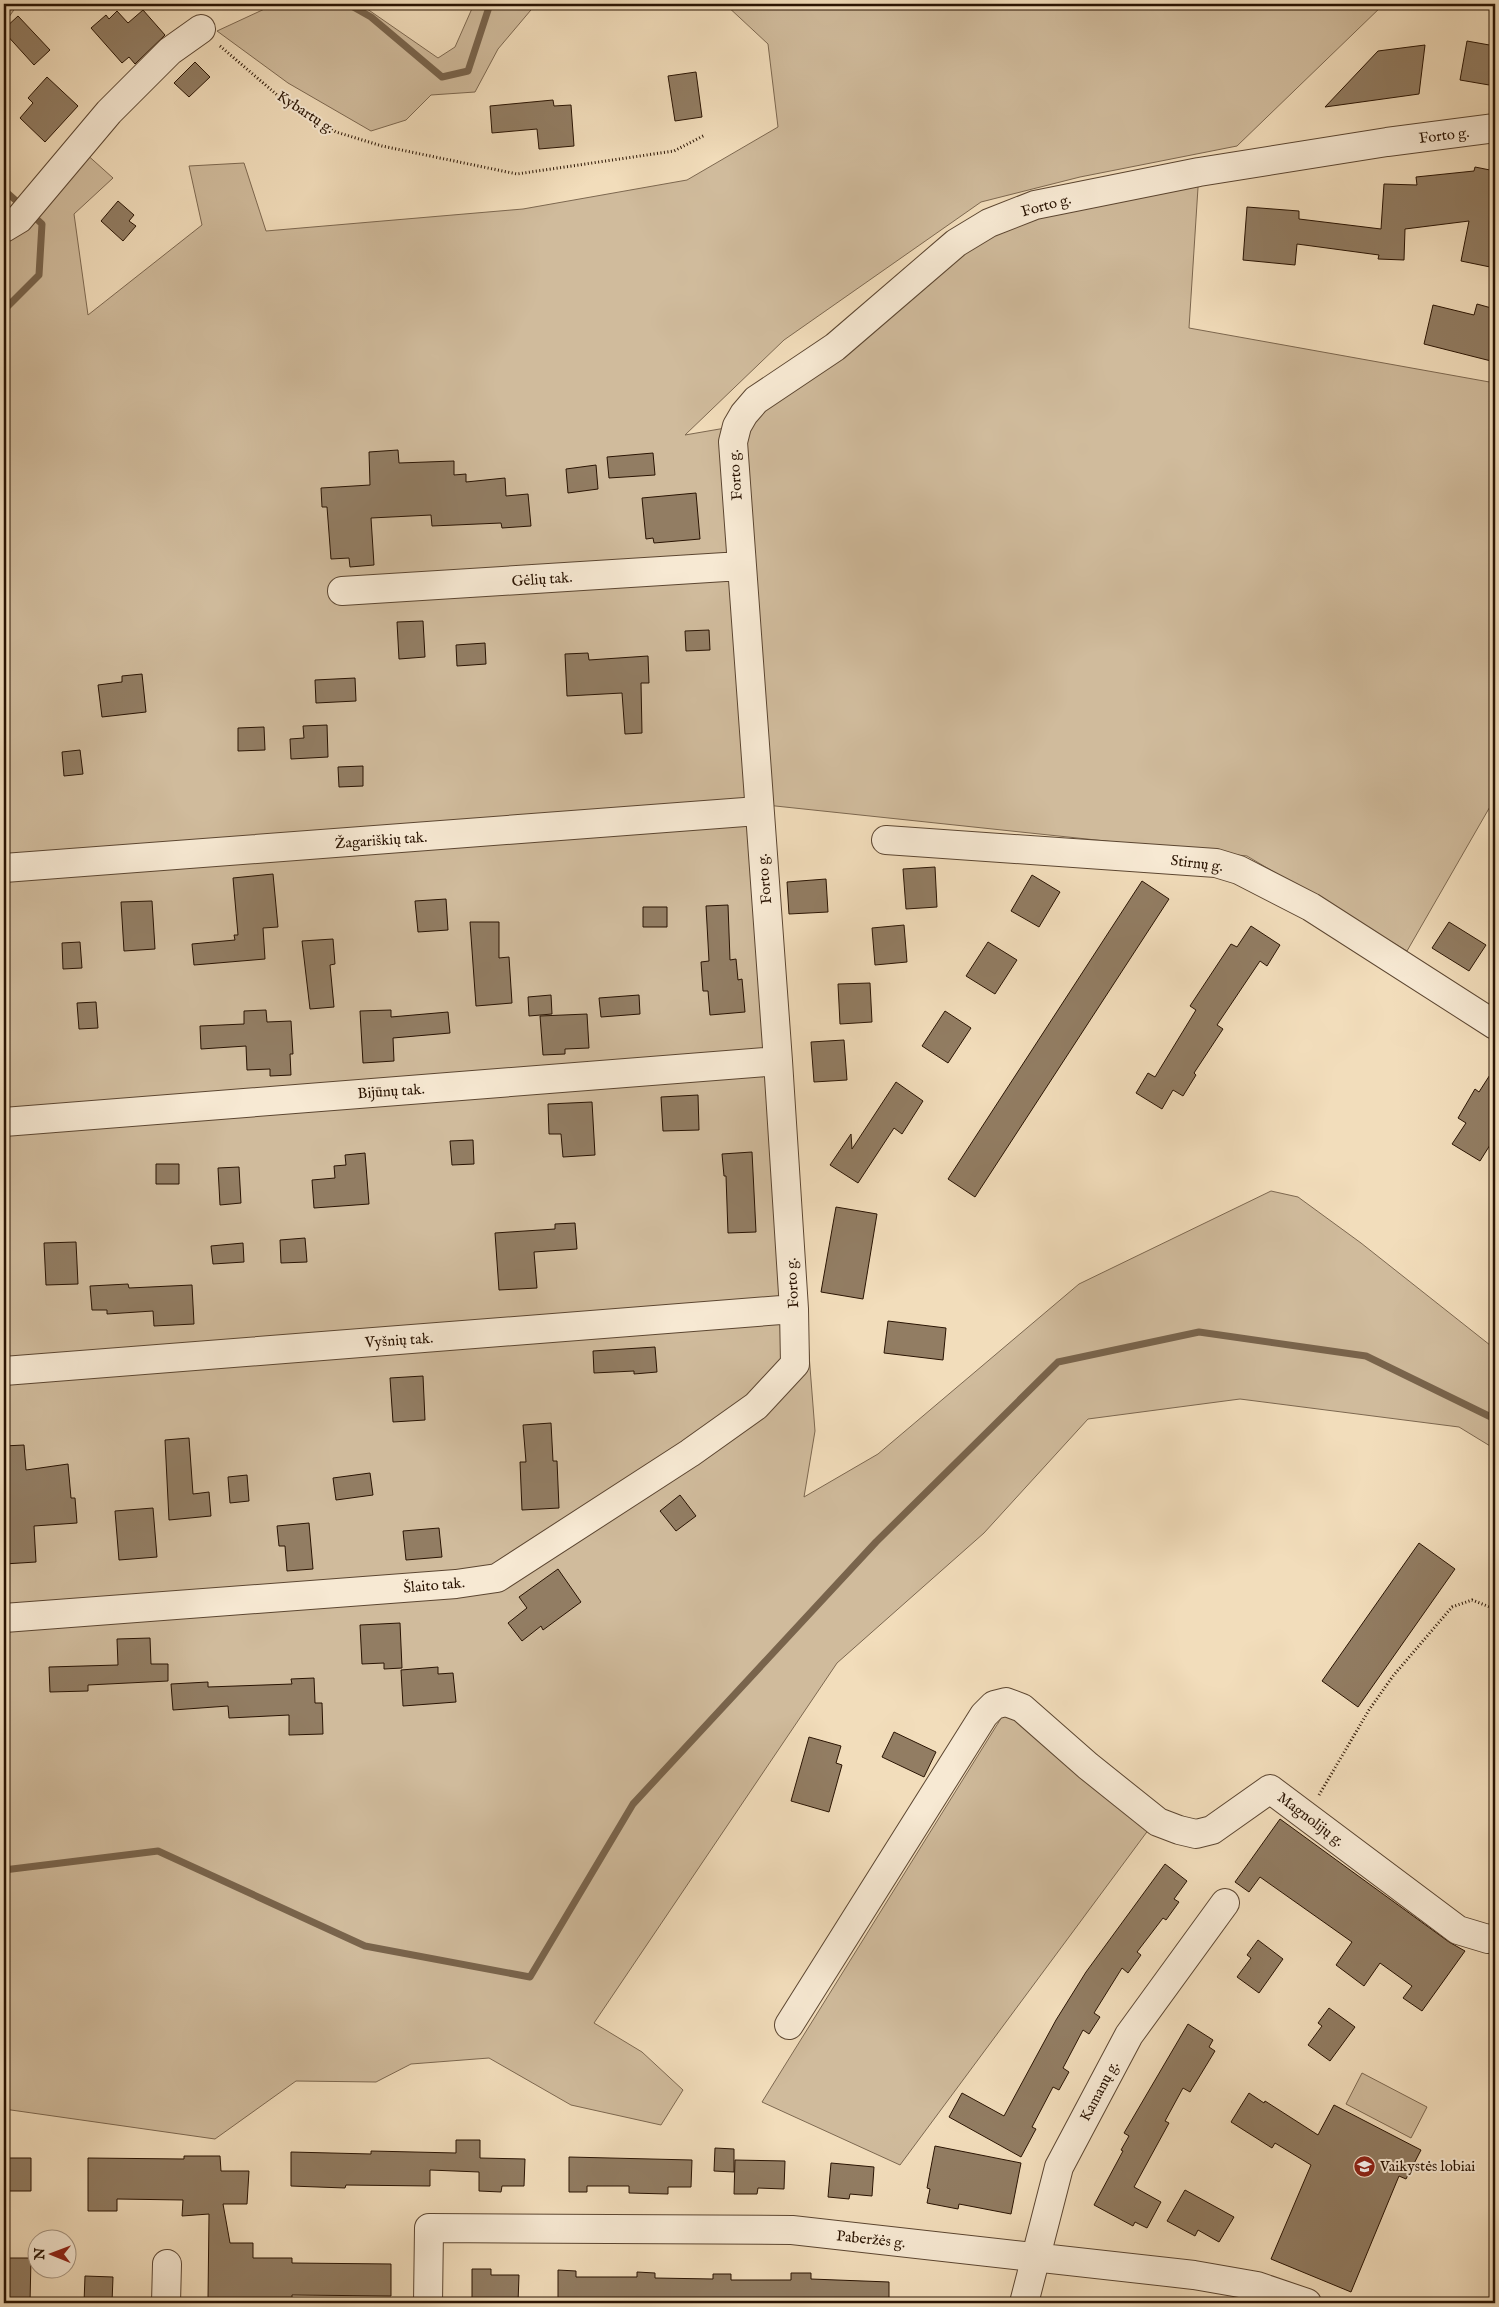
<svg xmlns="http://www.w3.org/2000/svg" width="1499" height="2307" viewBox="0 0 1499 2307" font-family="'IM FELL English',serif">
  <rect width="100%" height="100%" fill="#f2ddbb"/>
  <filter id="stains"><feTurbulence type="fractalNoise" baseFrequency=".004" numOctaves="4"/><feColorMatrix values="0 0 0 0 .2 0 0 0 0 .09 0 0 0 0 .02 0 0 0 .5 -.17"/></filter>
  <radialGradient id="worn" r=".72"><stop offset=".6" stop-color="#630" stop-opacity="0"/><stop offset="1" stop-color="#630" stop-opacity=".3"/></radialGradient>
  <!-- green -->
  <path fill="#d0bb9c" stroke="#7d6850" d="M 4,4 L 18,4 L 4,24 Z
    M 272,4 L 360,4 L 438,58 L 455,47 L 474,4 L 536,4 L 498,49 L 475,92 L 431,95 L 406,120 L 371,131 L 288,83 L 217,31 L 271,6 Z
    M 725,4 L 1384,4 L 1237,146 L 1080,177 L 981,202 L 784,340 L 685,435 L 737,426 L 989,223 L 1199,172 L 1189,328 L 1495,383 L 1495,798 L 1407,951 L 1247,856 L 766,805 L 815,1431 L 804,1497 L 878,1454 L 1079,1284 L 1271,1191 L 1298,1197 L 1361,1243 L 1495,1349 L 1495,1449 L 1459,1427 L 1240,1399 L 1088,1419 L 984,1533 L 837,1663 L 594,2023 L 642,2052 L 683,2090 L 661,2125 L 571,2105 L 489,2058 L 411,2064 L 376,2082 L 296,2081 L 215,2139 L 4,2109 L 4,238 L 84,152 L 113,178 L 74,214 L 88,315 L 202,225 L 189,166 L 244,163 L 266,231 L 523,209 L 687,180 L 778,127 L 768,44 Z
    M 1005,1712 L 1152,1825 L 900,2165 L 762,2102 Z
    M 1362,2073 L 1427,2107 L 1411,2138 L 1346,2104 Z"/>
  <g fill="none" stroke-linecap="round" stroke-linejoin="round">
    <!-- stream -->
    <path stroke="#79644c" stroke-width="7" d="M 348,4 L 371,17 L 442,77 L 468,71 L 490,4
      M 4,12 L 8,4
      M 4,190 L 22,206
      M 4,310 L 39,275 L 42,224 L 30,213
      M 4,1870 L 158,1851 L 365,1946 L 530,1977 L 633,1804 L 876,1542 L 1058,1362 L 1199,1332 L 1366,1356 L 1495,1419"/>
  </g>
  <!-- building -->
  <path fill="#927d63" stroke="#2a1403" d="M 143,10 L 165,35 L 135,64 L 129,57 L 122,63 L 91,28 L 106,15 L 109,19 L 117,11 L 128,23 Z
    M 18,16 L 50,50 L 34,65 L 4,32 L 4,29 Z
    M 1467,41 L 1495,46 L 1495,86 L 1460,80 Z
    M 1425,45 L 1419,94 L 1325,107 L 1378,51 Z
    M 195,62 L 210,77 L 189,97 L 174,83 Z
    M 696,72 L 702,117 L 675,121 L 668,76 Z
    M 47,77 L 78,106 L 45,142 L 20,118 L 33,103 L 28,98 Z
    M 553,100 L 554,106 L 571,105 L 574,146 L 539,149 L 537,129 L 492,133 L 490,106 Z
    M 1475,167 L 1495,171 L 1495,268 L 1461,261 L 1469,221 L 1405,229 L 1404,260 L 1378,259 L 1379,255 L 1297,244 L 1295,265 L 1243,260 L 1247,207 L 1299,211 L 1299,219 L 1381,229 L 1384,184 L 1417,185 L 1416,177 L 1474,171 Z
    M 118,201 L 134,215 L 129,221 L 136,226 L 123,241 L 101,221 Z
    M 1477,304 L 1495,309 L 1495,362 L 1424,344 L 1433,305 L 1474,315 Z
    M 398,450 L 399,463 L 454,461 L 454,475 L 466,474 L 466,482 L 505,478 L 506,496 L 528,494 L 531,526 L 502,528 L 501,523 L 432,526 L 431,515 L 371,518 L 374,565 L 350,567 L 349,558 L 331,559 L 327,507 L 322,507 L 321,488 L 370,485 L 369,452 Z
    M 653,453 L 655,475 L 609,478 L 607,457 Z
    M 596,465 L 598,489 L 568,493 L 566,469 Z
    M 696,493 L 700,539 L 654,543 L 653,538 L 646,539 L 642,498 Z
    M 423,621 L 425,657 L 399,659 L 397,622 Z
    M 709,630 L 710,650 L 686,651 L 685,631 Z
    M 485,643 L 486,664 L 457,666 L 456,645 Z
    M 588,653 L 589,660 L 648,656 L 649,683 L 641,683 L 642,733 L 625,734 L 622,693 L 567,696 L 565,654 Z
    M 142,674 L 146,712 L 102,717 L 98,685 L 122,682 L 122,676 Z
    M 355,678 L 356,701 L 316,703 L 315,680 Z
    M 327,725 L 328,757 L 291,759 L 290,739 L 304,738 L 303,726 Z
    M 264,727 L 265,750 L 238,751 L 238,728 Z
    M 80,750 L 83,774 L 64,776 L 62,752 Z
    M 363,766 L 363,786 L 339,787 L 338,767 Z
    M 935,867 L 937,907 L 906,909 L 903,869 Z
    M 273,874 L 278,927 L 263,928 L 265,959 L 194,965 L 192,944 L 235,940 L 234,935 L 238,935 L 233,878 Z
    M 1032,875 L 1060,892 L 1039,927 L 1011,911 Z
    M 826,879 L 828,912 L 789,914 L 787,882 Z
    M 1142,881 L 1169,899 L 975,1197 L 948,1179 Z
    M 446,899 L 448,930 L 418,932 L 415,901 Z
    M 152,901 L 155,949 L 124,951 L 121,902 Z
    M 728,905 L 730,960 L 736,959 L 738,980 L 742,979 L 745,1012 L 710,1015 L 708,991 L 703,991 L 701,962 L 709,961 L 706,906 Z
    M 643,907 L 667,907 L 667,927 L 643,927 Z
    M 470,922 L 499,922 L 499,958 L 509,957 L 512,1003 L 476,1006 Z
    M 1449,922 L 1486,945 L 1469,971 L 1432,948 Z
    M 904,925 L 907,962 L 875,965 L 872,928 Z
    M 1251,926 L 1280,945 L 1267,966 L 1260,961 L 1217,1025 L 1223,1029 L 1194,1073 L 1196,1075 L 1183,1096 L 1173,1090 L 1162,1109 L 1136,1093 L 1148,1073 L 1155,1077 L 1196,1010 L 1190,1006 L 1231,944 L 1237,947 Z
    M 333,939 L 335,964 L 330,965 L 334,1007 L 310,1009 L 302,941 Z
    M 80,942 L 82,968 L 63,969 L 62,943 Z
    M 988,942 L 1017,960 L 995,994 L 966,976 Z
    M 870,983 L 872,1022 L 840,1024 L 838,984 Z
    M 551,995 L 552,1014 L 529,1016 L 528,997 Z
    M 639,995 L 640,1014 L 601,1017 L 599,998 Z
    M 96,1002 L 98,1028 L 79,1029 L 77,1003 Z
    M 266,1010 L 267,1022 L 291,1021 L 293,1054 L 290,1054 L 291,1075 L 270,1076 L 270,1069 L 247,1070 L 246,1046 L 201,1049 L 200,1026 L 244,1024 L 244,1011 Z
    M 391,1010 L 391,1017 L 448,1012 L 450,1033 L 393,1038 L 394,1061 L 363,1063 L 360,1011 Z
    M 945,1011 L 971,1028 L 948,1063 L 922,1046 Z
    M 587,1014 L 589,1048 L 565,1049 L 565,1054 L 543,1055 L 540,1016 Z
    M 844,1040 L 847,1080 L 814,1082 L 811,1042 Z
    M 1495,1067 L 1495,1137 L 1480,1161 L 1452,1144 L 1466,1123 L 1458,1118 L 1475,1089 L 1479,1092 Z
    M 896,1082 L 923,1101 L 902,1134 L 894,1128 L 858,1183 L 830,1165 L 851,1134 L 852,1149 Z
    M 698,1095 L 699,1130 L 663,1131 L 661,1097 Z
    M 592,1102 L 595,1155 L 563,1157 L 561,1134 L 549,1134 L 548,1104 Z
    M 473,1140 L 474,1164 L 452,1165 L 450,1141 Z
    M 752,1152 L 756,1232 L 728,1233 L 726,1176 L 724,1176 L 722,1154 Z
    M 365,1153 L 369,1204 L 314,1208 L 312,1180 L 335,1178 L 334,1166 L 346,1165 L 345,1155 Z
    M 156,1164 L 179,1164 L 179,1184 L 156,1184 Z
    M 239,1167 L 241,1203 L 220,1205 L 218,1168 Z
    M 836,1207 L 877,1214 L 863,1299 L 821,1292 Z
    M 575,1223 L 577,1249 L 534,1252 L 537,1288 L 499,1290 L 495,1233 L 555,1229 L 555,1224 Z
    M 305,1238 L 307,1262 L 281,1263 L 280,1240 Z
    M 76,1242 L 78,1284 L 46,1285 L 44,1243 Z
    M 243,1243 L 244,1262 L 213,1264 L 211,1246 Z
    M 128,1284 L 129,1288 L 192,1285 L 194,1324 L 154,1326 L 153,1311 L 107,1314 L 107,1310 L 92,1310 L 90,1286 Z
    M 888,1321 L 946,1328 L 943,1360 L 884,1353 Z
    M 655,1347 L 657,1372 L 634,1374 L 634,1371 L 594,1373 L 593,1351 Z
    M 423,1376 L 425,1420 L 393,1422 L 390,1378 Z
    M 551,1423 L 553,1461 L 557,1461 L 559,1508 L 522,1510 L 520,1462 L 526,1462 L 523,1425 Z
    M 189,1438 L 193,1494 L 209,1492 L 211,1516 L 169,1520 L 165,1440 Z
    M 24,1445 L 26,1470 L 68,1464 L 71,1498 L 75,1498 L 77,1523 L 34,1526 L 36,1562 L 4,1564 L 4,1506 L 9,1506 L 4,1446 Z
    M 370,1473 L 373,1495 L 336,1500 L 333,1478 Z
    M 247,1475 L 249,1501 L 230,1503 L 228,1477 Z
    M 680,1495 L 696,1516 L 676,1531 L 660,1511 Z
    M 153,1508 L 157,1557 L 119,1560 L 115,1511 Z
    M 309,1523 L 313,1569 L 287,1571 L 285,1546 L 279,1546 L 277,1526 Z
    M 439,1528 L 442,1557 L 406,1560 L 403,1531 Z
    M 1419,1543 L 1455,1569 L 1358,1707 L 1322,1681 Z
    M 558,1569 L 581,1602 L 543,1630 L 541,1626 L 522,1641 L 508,1623 L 527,1608 L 519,1597 Z
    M 400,1623 L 402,1668 L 384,1669 L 384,1663 L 362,1664 L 360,1625 Z
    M 150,1638 L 151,1664 L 168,1664 L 168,1681 L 88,1685 L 88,1691 L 50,1692 L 49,1667 L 118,1665 L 117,1639 Z
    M 438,1667 L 438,1674 L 453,1673 L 456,1702 L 403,1706 L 401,1670 Z
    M 314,1678 L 315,1703 L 322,1703 L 323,1734 L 289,1735 L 289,1715 L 229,1718 L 228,1706 L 173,1710 L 171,1684 L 208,1682 L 208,1687 L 292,1684 L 291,1679 Z
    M 894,1732 L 936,1752 L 924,1777 L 882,1757 Z
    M 809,1737 L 841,1746 L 836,1763 L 842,1765 L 829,1812 L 791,1801 Z
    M 1280,1819 L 1449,1942 L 1465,1951 L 1422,2011 L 1403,1998 L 1412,1986 L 1380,1963 L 1364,1986 L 1336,1965 L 1352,1942 L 1260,1877 L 1249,1892 L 1235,1882 Z
    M 1165,1864 L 1187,1881 L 1174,1899 L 1179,1902 L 1166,1920 L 1163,1918 L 1137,1952 L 1141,1955 L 1128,1973 L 1122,1968 L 1094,2013 L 1100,2017 L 1089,2034 L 1083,2030 L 1063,2068 L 1069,2072 L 1059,2090 L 1053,2087 L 1032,2127 L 1036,2129 L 1021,2157 L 949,2117 L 962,2093 L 1004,2116 L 1056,2020 L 1086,1972 Z
    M 1258,1940 L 1283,1959 L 1259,1993 L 1237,1977 L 1251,1958 L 1247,1955 Z
    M 1329,2008 L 1355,2027 L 1330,2061 L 1308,2045 L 1322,2026 L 1318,2023 Z
    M 1188,2024 L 1213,2040 L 1209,2047 L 1215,2051 L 1190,2092 L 1183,2088 L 1165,2121 L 1169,2123 L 1134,2187 L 1161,2202 L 1147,2228 L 1135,2222 L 1133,2226 L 1094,2205 L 1123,2151 L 1121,2150 L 1129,2136 L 1124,2133 Z
    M 1249,2093 L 1264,2103 L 1265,2101 L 1318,2135 L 1334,2105 L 1421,2150 L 1406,2179 L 1399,2176 L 1351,2292 L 1271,2259 L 1311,2165 L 1275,2143 L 1272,2148 L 1231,2122 Z
    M 456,2140 L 480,2140 L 480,2158 L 525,2159 L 524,2186 L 502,2186 L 501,2192 L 479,2191 L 479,2172 L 430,2170 L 430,2186 L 346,2185 L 345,2188 L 291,2186 L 291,2152 L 371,2154 L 371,2151 L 456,2153 Z
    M 935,2146 L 1021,2163 L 1011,2214 L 959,2204 L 958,2209 L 927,2203 L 930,2189 L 927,2188 Z
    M 715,2148 L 734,2149 L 734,2172 L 714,2171 Z
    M 184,2156 L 220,2156 L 221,2171 L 249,2171 L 247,2204 L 223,2204 L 230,2243 L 253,2243 L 253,2258 L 292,2258 L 292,2263 L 391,2264 L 391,2296 L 292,2295 L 292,2301 L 208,2299 L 209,2214 L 182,2216 L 183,2200 L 117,2199 L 117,2211 L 88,2211 L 88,2158 L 184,2159 Z
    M 569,2157 L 692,2160 L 691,2187 L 668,2187 L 668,2194 L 629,2193 L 629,2186 L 587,2186 L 587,2192 L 569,2192 Z
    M 4,2158 L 31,2158 L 31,2191 L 4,2191 Z
    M 735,2160 L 785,2161 L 784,2189 L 758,2188 L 757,2194 L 734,2194 Z
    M 831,2163 L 874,2167 L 872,2196 L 850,2194 L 849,2199 L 828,2197 Z
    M 1185,2190 L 1234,2217 L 1219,2242 L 1198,2230 L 1195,2236 L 1167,2221 Z
    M 4,2258 L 31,2258 L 30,2303 L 4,2303 Z
    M 472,2269 L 491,2269 L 491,2275 L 519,2275 L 518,2303 L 472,2303 Z
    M 558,2270 L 576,2271 L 576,2277 L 637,2277 L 637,2272 L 655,2273 L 655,2278 L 713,2279 L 713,2274 L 731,2274 L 731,2280 L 791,2280 L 791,2273 L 811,2273 L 811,2279 L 889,2282 L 889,2303 L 558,2303 Z
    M 85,2276 L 113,2277 L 112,2303 L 84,2303 Z"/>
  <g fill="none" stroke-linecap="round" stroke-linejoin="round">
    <defs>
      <path id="minor" d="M 4,228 L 19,219 L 109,112 L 170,51 L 201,29
        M 342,591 L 741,566
        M 886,840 L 1216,863 L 1239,870 L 1311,907 L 1495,1025
        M 4,868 L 758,811
        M 4,1122 L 778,1061
        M 4,1371 L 794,1309
        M 4,1618 L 456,1584 L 497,1578 L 690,1453 L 756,1406 L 795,1364 L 794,1309 L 778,1061 L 733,442 L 737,426 L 744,414 L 756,400 L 835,347 L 956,243 L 989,223 L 1035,205 L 1199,172 L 1387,142 L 1495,128
        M 789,2025 L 984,1715 L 994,1705 L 1006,1702 L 1022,1708 L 1088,1766 L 1158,1822 L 1179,1830 L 1196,1834 L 1212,1830 L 1270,1789 L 1458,1930 L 1488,1939 L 1495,1938
        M 166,2303 L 167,2264
        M 428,2303 L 429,2228 L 792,2230 L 1194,2275 L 1257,2286 L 1307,2303
        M 1024,2303 L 1059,2167 L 1129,2035 L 1225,1903"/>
    </defs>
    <!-- minor casing -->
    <use href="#minor" stroke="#5c4631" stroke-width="30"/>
    <!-- path -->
    <path stroke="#2a1403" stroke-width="3" stroke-dasharray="1 2.5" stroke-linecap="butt" d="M 220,46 L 290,106 L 336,132 L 382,146 L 517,174 L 674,151 L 705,135
      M 1319,1795 L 1369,1710 L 1393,1676 L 1452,1607 L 1472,1600 L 1495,1609"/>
    <!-- minor -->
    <use href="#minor" stroke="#f7e9d3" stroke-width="28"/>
  </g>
  <!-- icons -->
  <defs>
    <symbol id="school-disc" viewBox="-11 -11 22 22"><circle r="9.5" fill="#8f2418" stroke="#f7e9d3"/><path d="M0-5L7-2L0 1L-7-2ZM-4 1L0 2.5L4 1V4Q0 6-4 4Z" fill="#fff"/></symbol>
  </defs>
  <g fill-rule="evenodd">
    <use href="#school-disc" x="1352" y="2154" width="25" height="25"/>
  </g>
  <g text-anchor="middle" stroke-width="4" stroke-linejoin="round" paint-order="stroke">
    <!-- street labels -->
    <g font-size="15" fill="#2a1403" stroke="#f7e9d3">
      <text transform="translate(306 112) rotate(33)" y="5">Kybartų g.</text>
      <text transform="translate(1444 135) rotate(-7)" y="5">Forto g.</text>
      <text transform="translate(1046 205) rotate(-15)" y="5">Forto g.</text>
      <text transform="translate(735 475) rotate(-94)" y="5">Forto g.</text>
      <text transform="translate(542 579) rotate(-4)" y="5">Gėlių tak.</text>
      <text transform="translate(381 840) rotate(-4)" y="5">Žagariškių tak.</text>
      <text transform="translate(1197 863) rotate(7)" y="5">Stirnų g.</text>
      <text transform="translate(764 879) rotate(-95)" y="5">Forto g.</text>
      <text transform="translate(391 1091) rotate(-4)" y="5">Bijūnų tak.</text>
      <text transform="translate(792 1283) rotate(-93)" y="5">Forto g.</text>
      <text transform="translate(399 1340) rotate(-4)" y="5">Vyšnių tak.</text>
      <text transform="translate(434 1585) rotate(-5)" y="5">Šlaito tak.</text>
      <text transform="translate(1311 1819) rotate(37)" y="5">Magnolijų g.</text>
      <text transform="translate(1099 2091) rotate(-62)" y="5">Kamanų g.</text>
      <text transform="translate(871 2239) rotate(6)" y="5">Paberžės g.</text>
    </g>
    <!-- poi labels -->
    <g font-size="15" fill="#2a1403" stroke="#f7e9d3" text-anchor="start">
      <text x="1380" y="2171">Vaikystės lobiai</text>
    </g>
  </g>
  <!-- margin -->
  <rect width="1499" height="2307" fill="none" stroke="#f2ddbb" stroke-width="20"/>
  <rect x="5" y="5" width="1489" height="2297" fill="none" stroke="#2a1403" stroke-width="2.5"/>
  <rect x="10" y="10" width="1479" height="2287" fill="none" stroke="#2a1403"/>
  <!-- north arrow -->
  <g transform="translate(52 2254) rotate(271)"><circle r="24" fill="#f7e9d3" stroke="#a59480"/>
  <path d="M0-4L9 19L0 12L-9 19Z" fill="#8f2418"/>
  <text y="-8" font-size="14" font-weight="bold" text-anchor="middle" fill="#2a1403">N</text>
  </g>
  <rect width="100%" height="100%" filter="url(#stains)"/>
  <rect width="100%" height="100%" fill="url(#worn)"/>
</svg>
